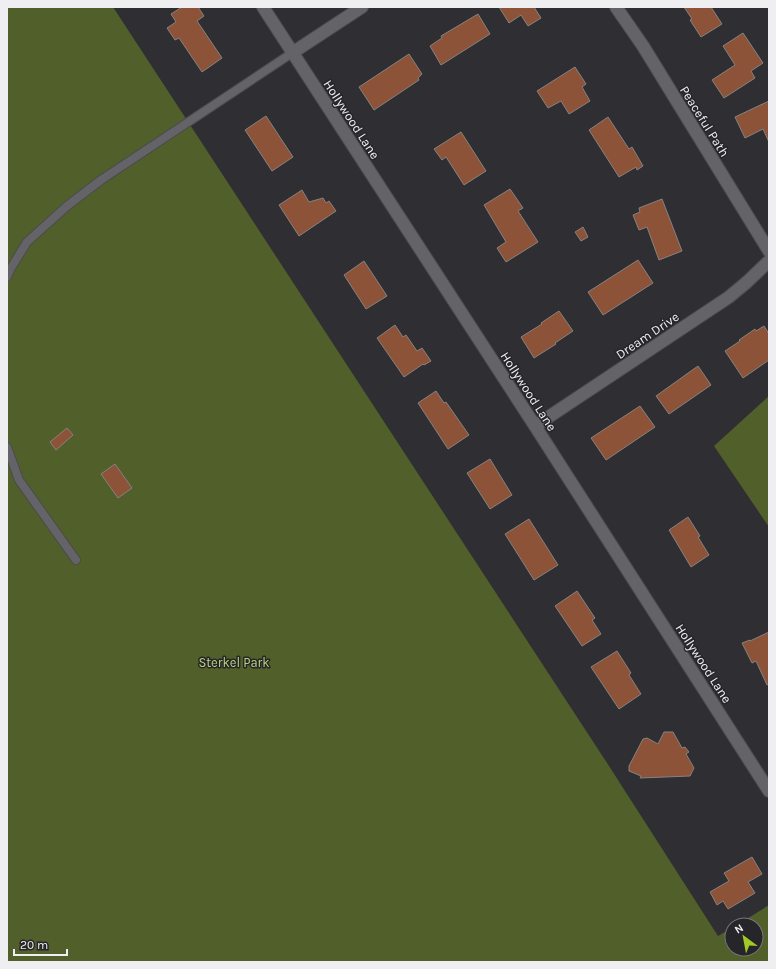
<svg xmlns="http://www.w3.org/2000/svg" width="776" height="969" viewBox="0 0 776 969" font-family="Karla,sans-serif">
  <rect width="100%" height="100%" fill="#2f2f33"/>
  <!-- green -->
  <path fill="#515f2b" d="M 7,7 L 113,7 L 609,766 L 718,936 L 732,928 L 732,949 L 756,949 L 756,925 L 737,925 L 769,905 L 769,962 L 7,962 Z
    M 769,396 L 769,527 L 714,446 Z"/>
  <!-- building -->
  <path fill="#8c5339" stroke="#878280" d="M 182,7 L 198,7 L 204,16 L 197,21 L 222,58 L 202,72 L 179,38 L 175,40 L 167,28 L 176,22 L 171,14 Z
    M 499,7 L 534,7 L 541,18 L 528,26 L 521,15 L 509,23 Z
    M 684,7 L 711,7 L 722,24 L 701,37 L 690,20 L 692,19 Z
    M 478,14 L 490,34 L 441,65 L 430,46 L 442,38 L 441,36 Z
    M 743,33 L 763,63 L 751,71 L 755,78 L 724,98 L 712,80 L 735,65 L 723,46 Z
    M 409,54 L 422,74 L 418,78 L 419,80 L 374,110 L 359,87 Z
    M 575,67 L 586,84 L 582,87 L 590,101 L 569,114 L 561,101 L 548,108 L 537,91 Z
    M 769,101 L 769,142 L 763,129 L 745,138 L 735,117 Z
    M 266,116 L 293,157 L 272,171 L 245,130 Z
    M 608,117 L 629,149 L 632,147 L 643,166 L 637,170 L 636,167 L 619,177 L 589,130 Z
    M 461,132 L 486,171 L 464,185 L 446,157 L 442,160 L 434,149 Z
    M 510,189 L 523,208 L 518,211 L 538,242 L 506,262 L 497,248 L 506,242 L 484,205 Z
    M 302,190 L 309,202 L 323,198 L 326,203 L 329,201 L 336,211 L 299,236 L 279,205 Z
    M 662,199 L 682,251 L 659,260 L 647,227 L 639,230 L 633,215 L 640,212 L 639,208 Z
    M 583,227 L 588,237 L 581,241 L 575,232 Z
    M 638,260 L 653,283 L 603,315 L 588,292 Z
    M 364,261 L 387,296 L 366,309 L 344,275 Z
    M 559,311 L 573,331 L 555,343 L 556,344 L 534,358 L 521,337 L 542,324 L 541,323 Z
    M 395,325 L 403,337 L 406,335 L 417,351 L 422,348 L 431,361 L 424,365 L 423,364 L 404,377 L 377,338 Z
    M 764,326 L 769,334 L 769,360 L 743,378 L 725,351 L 740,341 L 739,340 L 755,329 L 756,331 Z
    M 698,366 L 711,385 L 669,414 L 656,396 Z
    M 436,391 L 444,403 L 446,402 L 469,435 L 448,449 L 418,403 Z
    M 640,406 L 655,427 L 606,460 L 591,438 Z
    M 67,428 L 73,435 L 56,450 L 50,442 Z
    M 490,459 L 512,495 L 490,509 L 467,473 Z
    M 115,464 L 132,488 L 118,498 L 101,474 Z
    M 688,517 L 700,536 L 698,537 L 709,555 L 691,567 L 669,530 Z
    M 529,519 L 558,565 L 534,580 L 505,534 Z
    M 577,591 L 595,618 L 592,620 L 601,634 L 582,646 L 555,606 Z
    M 769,632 L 769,684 L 767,685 L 756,661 L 752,663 L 742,643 L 750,640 L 750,641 Z
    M 617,651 L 631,673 L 629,675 L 641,694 L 619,709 L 591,667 Z
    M 664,732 L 673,732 L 682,748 L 685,747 L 689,752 L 686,754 L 694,768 L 690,776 L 640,778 L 641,776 L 629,771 L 629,766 L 643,739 L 647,738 L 658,744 Z
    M 752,857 L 762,874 L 748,882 L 755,893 L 728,909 L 723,901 L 717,905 L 710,892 L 729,881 L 724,873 Z"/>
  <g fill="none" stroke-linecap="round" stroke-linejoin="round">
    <defs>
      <path id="service" d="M 7,277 L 11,268 L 27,242 L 67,206 L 101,180 L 292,53
        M 7,447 L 19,480 L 76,560"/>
      <path id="minor" d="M 263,7 L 535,426 L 769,791
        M 616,7 L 643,46 L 769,251
        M 292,53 L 362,7
        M 535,426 L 729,297 L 747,282 L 769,261"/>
    </defs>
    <!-- service casing -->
    <use href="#service" stroke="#4c4b4e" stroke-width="10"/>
    <!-- minor casing -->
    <use href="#minor" stroke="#4c4b4e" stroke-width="14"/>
    <!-- service -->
    <use href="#service" stroke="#646367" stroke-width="8"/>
    <!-- minor -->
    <use href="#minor" stroke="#646367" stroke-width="12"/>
  </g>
  <g text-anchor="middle" stroke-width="3" stroke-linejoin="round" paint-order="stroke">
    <!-- street labels -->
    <g font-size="13" fill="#efeff1" stroke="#262529">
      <text transform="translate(352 119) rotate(57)" y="5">Hollywood Lane</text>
      <text transform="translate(705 121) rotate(58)" y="5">Peaceful Path</text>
      <text transform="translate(647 335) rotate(-34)" y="5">Dream Drive</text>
      <text transform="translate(529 391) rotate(57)" y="5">Hollywood Lane</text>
      <text transform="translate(704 663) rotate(57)" y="5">Hollywood Lane</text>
    </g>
    <!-- park labels -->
    <g font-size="13" fill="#bbd57e" stroke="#262529">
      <text x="234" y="667">Sterkel Park</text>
    </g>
  </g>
  <!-- border -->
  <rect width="776" height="969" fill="none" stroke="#efeff1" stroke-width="16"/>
  <!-- north arrow -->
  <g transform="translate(744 937) rotate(328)"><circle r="19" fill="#262529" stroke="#767679"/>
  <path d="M0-3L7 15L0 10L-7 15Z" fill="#a3c926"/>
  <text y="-6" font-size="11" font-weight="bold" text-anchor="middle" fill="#efeff1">N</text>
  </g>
  <!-- scale -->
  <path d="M14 949v6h53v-6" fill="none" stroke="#efeff1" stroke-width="2"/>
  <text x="20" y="949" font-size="12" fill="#efeff1" stroke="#262529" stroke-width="3" paint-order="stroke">20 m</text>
</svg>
